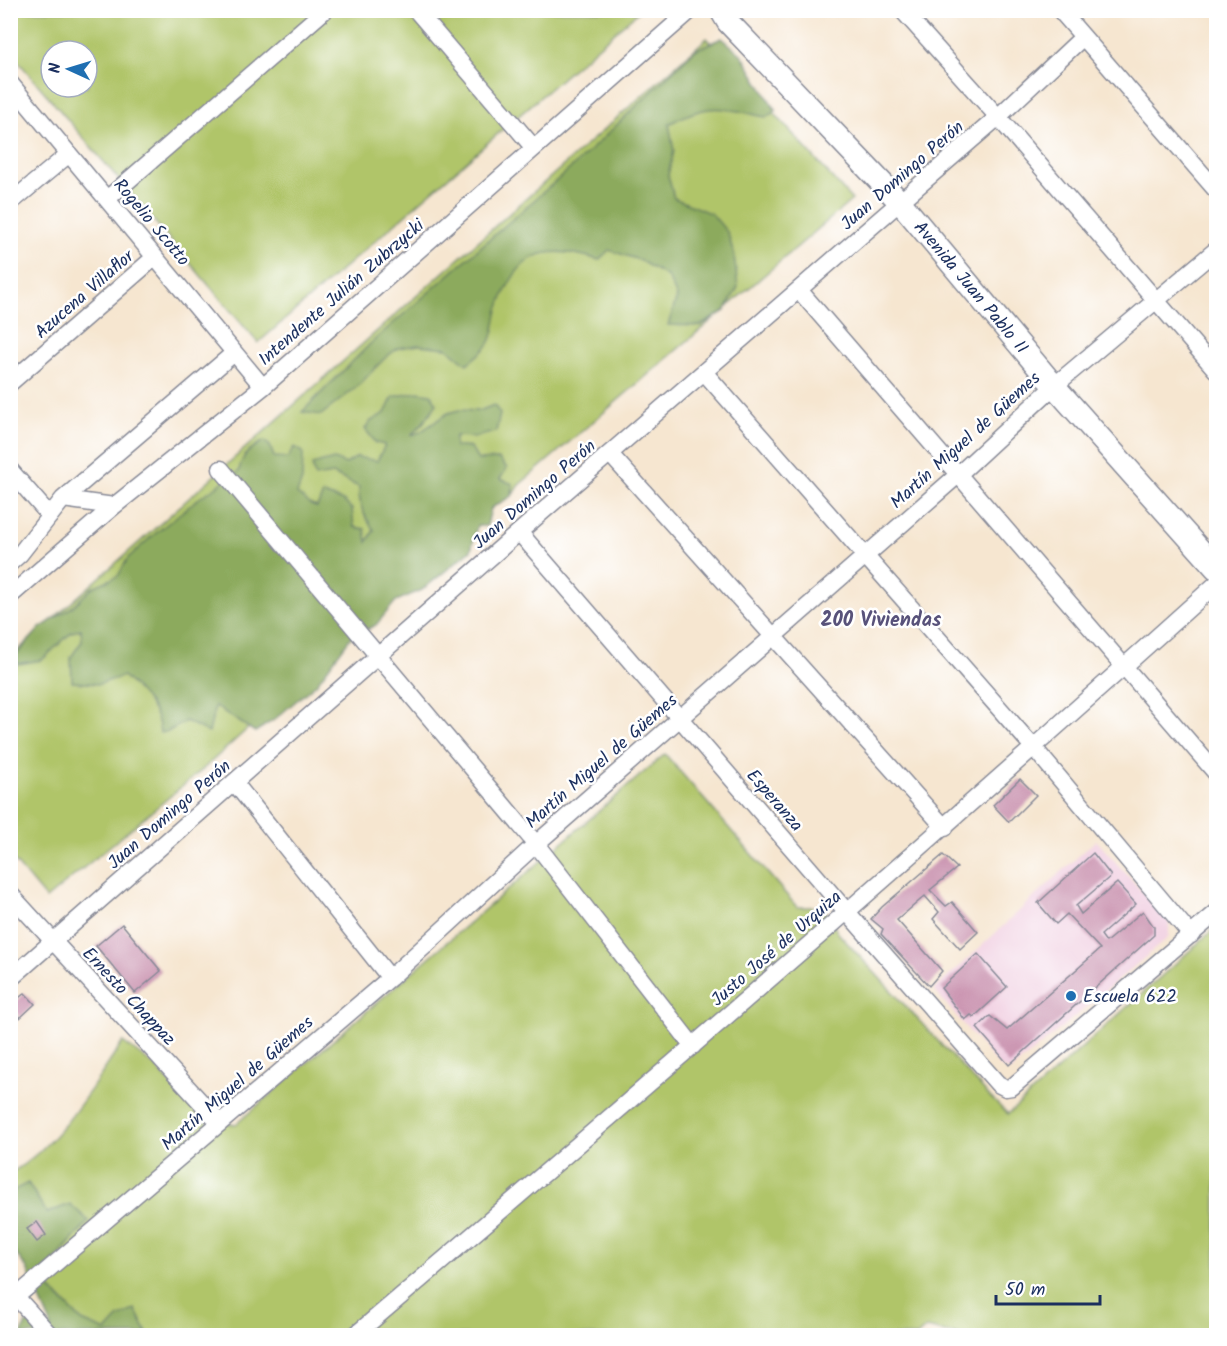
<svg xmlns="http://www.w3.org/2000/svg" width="1227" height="1346" viewBox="0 0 1227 1346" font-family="Kalam,sans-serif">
  <rect width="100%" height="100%" fill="#fff"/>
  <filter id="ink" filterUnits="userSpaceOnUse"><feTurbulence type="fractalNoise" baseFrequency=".0167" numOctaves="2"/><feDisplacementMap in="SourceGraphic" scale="12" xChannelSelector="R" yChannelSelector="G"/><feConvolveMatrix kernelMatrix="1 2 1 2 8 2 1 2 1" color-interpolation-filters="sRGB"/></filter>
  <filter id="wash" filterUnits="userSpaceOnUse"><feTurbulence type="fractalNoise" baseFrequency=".008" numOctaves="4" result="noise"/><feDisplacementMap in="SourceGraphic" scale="24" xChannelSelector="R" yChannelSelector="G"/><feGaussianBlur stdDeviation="1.35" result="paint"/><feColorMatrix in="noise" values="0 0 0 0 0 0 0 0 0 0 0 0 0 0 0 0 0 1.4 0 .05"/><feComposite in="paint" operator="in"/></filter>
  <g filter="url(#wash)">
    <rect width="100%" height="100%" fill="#f6e6d0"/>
    <!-- built -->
    <path fill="#f1d0e2" d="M 1096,840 L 1169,922 L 1169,937 L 1010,1071 L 1000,1067 L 934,990 Z"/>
    <!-- green -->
    <path fill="#b0c569" stroke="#667a64" stroke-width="1.5" fill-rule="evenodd" d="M 10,11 L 639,11 L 258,343 L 11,53 ZM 51,51 L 87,51 L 87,87 L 51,87 Z
      M 707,38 L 852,200 L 518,486 L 512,496 L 513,491 L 500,501 L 202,770 L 46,899 L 11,857 L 10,657 Z
      M 665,754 L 797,907 L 823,907 L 838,933 L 990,1097 L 1008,1114 L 1216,927 L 1216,1335 L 963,1336 L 926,1328 L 917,1336 L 92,1335 L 63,1301 L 39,1277 L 89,1221 L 47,1214 L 28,1184 L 11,1192 L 11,1173 C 60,1143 91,1089 123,1042 L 156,1067 L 205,1122 L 236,1124 Z"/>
    <!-- forest -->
    <path fill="#8caa5d" stroke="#546c5e" stroke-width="1.5" d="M 722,38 L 742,55 L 776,111 L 766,117 C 723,108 709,101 669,124 L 674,151 L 668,175 L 674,198 L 712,214 L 728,233 L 734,255 L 738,287 L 725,311 L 700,326 L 668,325 L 677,297 L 668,277 L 639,260 L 609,250 L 599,260 C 542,242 517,253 498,310 C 495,320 495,332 490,342 C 486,350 474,358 467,364 L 447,348 L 419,345 L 398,348 L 384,359 L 357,387 L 321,415 L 302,412 L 373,341 L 580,160 L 695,50 Z
      M 417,392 L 431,394 L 437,404 L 423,423 L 411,435 L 420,432 L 448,413 L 459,410 L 479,411 L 494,405 L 500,414 L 496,432 L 475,437 L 455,436 L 455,447 L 470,447 L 478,460 L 499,459 L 507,468 L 500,479 L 513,484 L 512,496 L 491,508 L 487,526 L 477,526 L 471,550 L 422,590 L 396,601 L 376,625 L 351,637 L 317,683 L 274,720 L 255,732 L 215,706 L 209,733 L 186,721 L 169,731 L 160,733 C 159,709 140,692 123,676 L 99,684 L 72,682 L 71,657 L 82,641 L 81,629 L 72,632 L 42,660 L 17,664 L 17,654 L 40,628 L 72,607 L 93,587 L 118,576 L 128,558 L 150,538 L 195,501 L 239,471 C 242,454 250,449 264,441 L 270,446 L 274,457 L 288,458 L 294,447 L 303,452 L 302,480 L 297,494 L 311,505 L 317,507 L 323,494 L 343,501 L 352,509 L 354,527 L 365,529 L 367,542 L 374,530 C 364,516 358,504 359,487 L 333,474 L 315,477 L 312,465 L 334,459 L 346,464 L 357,457 L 377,461 L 385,445 L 376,443 L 365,429 L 371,421 L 385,413 L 393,397 Z
      M 28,1183 L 47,1213 L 70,1204 L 89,1221 L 39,1277 L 82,1321 L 106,1331 L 118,1318 L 135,1309 L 148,1335 L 21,1335 L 26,1323 L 52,1327 L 26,1267 L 11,1248 L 10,1192 Z"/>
    <g id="blocks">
      <!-- building -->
      <path fill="#c992af" d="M 1020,779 L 1036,795 L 1009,822 L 993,805 Z
        M 1093,853 L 1111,876 L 1076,906 L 1081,914 L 1117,883 L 1136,904 L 1101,935 L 1106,942 L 1143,911 L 1154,927 L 1154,935 L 1009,1065 L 977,1028 L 990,1016 L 1007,1030 L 1100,949 L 1067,914 L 1056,924 L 1038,903 Z
        M 943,855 L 957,868 L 930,890 L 946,906 L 952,902 L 978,932 L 960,949 L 933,919 L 939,912 L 925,896 L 897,920 L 942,971 L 929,986 L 881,934 L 883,929 L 871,919 L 882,907 Z
        M 122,924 L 161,971 L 135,993 L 96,946 Z
        M 978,954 L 1007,987 L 974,1017 L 971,1015 L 965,1020 L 941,988 Z
        M 25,993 L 35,1004 L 20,1018 L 10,1005 Z
        M 37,1222 L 46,1235 L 37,1242 L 27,1229 Z"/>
    </g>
  </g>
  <g filter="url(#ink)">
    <use href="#blocks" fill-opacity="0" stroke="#888a97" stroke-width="1.5"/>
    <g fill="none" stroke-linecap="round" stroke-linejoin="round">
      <defs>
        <path id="street" d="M 416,10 L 534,148
          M 902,10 L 998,117 L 1216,370
          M 1060,10 L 1216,190
          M 10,83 L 263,387
          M 107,199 L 325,10
          M 10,203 L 69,154
          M 799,290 L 1216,773
          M 704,372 L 1034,748 L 1191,935
          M 10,383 L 155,257
          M 610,454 L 945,828
          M 221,469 L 536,844 L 693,1046
          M 10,470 L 50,516
          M 63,499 L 114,506
          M 519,532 L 847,912 L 998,1084 L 1006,1088 L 1012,1087 L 1216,913
          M 10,563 L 20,554 L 63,499 L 234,353
          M 10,596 L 114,506 L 263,387 L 691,10
          M 234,782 L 390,978
          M 10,894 L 220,1123
          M 10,979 L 519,532 L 998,117 L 1083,37
          M 10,1290 L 51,1336
          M 10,1302 L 390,978 L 536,844 L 959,474 L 1054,386 L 1216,250
          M 354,1336 C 645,1089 933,839 1216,584"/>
        <g id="secondary">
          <path id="s1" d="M 721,10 L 728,22 L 900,202 L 1054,386 L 1216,568"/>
        </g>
      </defs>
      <!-- street casing -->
      <use href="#street" stroke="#888a97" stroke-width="19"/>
      <!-- secondary casing -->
      <use href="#secondary" stroke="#888a97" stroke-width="25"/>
      <!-- street -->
      <use href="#street" stroke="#fff" stroke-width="16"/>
      <!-- secondary -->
      <use href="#secondary" stroke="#fff" stroke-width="22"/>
    </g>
  </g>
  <!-- markers -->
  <circle fill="#1f6fb2" stroke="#fff" stroke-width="2" cx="1071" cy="996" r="6"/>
  <g text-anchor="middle" stroke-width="5" stroke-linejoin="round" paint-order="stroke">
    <!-- street labels -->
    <g font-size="18" fill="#1b2f5e" stroke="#fff">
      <text transform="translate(902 175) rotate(-41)" y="6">Juan Domingo Perón</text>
      <text transform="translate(152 222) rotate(50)" y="6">Rogelio Scotto</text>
      <text dy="6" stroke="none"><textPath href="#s1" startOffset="374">Avenida Juan Pablo II</textPath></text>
      <text transform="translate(341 292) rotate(-41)" y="6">Intendente Julián Zubrzycki</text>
      <text transform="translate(84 294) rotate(-41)" y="6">Azucena Villaflor</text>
      <text transform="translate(965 440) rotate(-42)" y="6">Martín Miguel de Güemes</text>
      <text transform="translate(534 494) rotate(-41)" y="6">Juan Domingo Perón</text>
      <text transform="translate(601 761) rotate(-41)" y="6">Martín Miguel de Güemes</text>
      <text transform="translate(775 800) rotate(49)" y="6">Esperanza</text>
      <text transform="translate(169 814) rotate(-41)" y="6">Juan Domingo Perón</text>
      <text transform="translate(776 948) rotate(-41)" y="6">Justo José de Urquiza</text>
      <text transform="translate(129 996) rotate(47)" y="6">Ernesto Chappaz</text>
      <text transform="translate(237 1083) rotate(-41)" y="6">Martín Miguel de Güemes</text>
    </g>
    <!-- poi labels -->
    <g font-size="18" fill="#1b2f5e" stroke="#fff" text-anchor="start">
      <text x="1083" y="1002">Escuela 622</text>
    </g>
    <!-- neighbourhood labels -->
    <g font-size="20" font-weight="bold" fill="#58527a" stroke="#fff">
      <text x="881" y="626">200 Viviendas</text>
    </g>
  </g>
  <!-- margin -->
  <rect width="1227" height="1346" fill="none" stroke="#fff" stroke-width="36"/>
  <!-- north arrow -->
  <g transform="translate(69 69) rotate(274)"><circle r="28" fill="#ffffff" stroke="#a4acbf" stroke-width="1.5"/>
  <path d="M0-4.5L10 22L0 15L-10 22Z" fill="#1f6fb2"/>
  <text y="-9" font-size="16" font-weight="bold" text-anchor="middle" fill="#1b2f5e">N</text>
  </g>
  <!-- scale -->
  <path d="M996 1295v9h104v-9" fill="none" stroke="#1b2f5e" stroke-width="3"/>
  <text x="1005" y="1295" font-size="18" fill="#1b2f5e" stroke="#ffffff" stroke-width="4.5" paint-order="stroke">50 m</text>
</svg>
